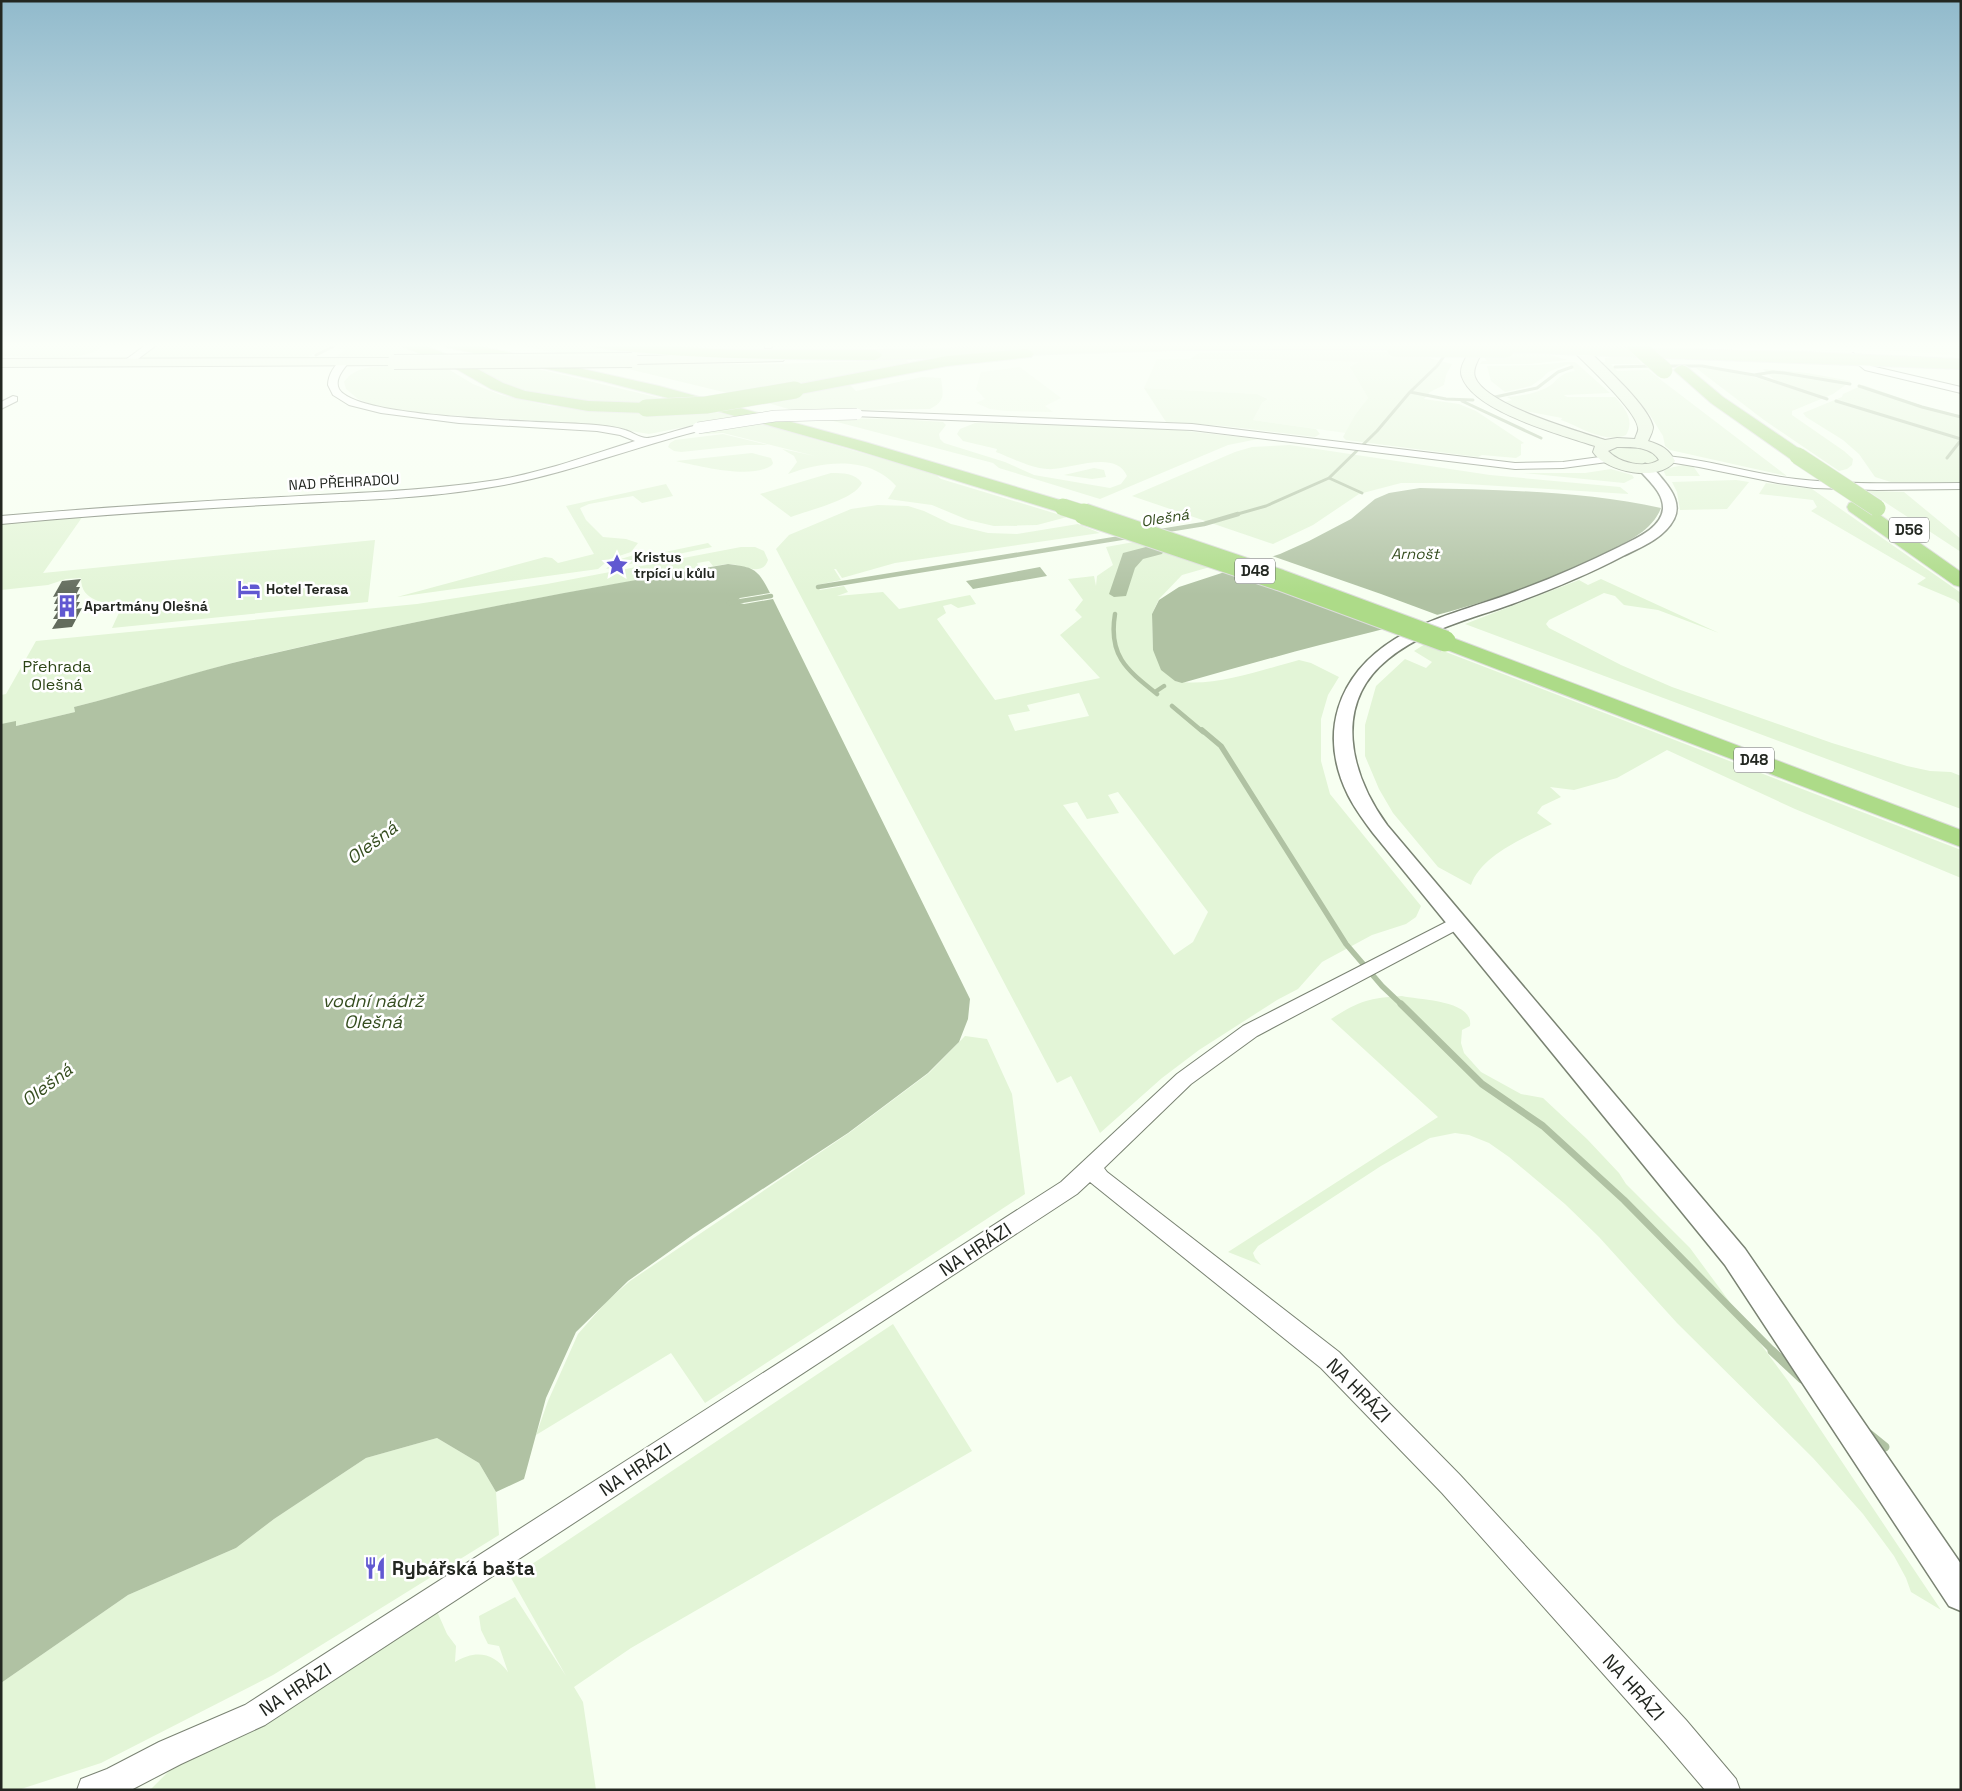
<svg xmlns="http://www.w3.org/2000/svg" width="1962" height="1791" viewBox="0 0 1962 1791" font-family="'Space Grotesk',sans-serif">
  <rect width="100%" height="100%" fill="#f7fff1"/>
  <!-- built -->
  <path fill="#ecfae2" d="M 1799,344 L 1961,344 L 1961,356 L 1929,353 Z
    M 1157,359 L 1256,359 L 1361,362 L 1350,367 L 1368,398 L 1355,415 L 1346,433 L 1253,420 L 1262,403 L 1269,399 L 1257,394 L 1144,388 Z
    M 1020,367 L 1061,398 L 1045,406 L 1053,412 L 1006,411 L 990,409 L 976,403 L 985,399 L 976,389 L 981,372 Z"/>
  <!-- green -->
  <path fill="#e3f5d7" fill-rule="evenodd" d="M 1,344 L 104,344 C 90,365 25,355 1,356 Z
    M 157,344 L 333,344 L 306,358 L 139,358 Z
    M 344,344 L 396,344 L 424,358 L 333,359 L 345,350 L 337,348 Z
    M 514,344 L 572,344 L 640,354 L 634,355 L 571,356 Z
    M 621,344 L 764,344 L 757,348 L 764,349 L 761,353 L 654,348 Z
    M 772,344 L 935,344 L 924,348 L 887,349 L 875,346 L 856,350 L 813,349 L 801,351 L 775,350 L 772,349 Z
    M 1287,351 L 1420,352 L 1422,356 L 1452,364 L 1446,375 L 1444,385 L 1430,392 L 1424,399 L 1459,404 L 1476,411 L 1524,443 L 1521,444 L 1521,455 L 1516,458 L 1482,455 L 1478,457 L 1346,440 L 1343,437 L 1355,415 L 1368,398 L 1350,367 L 1359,362 L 1256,359 L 1190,359 L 1199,353 Z
    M 1486,352 L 1550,355 L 1568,360 L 1530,364 L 1480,364 L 1482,361 L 1487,361 L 1485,359 Z
    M 1617,355 L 1633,355 L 1642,364 L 1611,364 L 1617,371 L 1648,370 L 1787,476 L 1670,450 L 1665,446 L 1663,436 L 1650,415 L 1601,362 L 1605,362 L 1605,358 Z
    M 906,360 L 910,363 L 740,396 L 620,367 L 627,364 L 770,364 Z
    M 1566,362 L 1575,362 L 1610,393 L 1564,395 L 1567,397 L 1615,397 C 1625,408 1635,420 1626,435 C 1604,444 1581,427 1561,420 L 1562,418 L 1525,411 L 1504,402 L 1512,400 L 1507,397 C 1520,396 1534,394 1546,388 C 1559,381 1558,373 1575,371 L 1569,364 L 1548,372 L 1541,379 L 1531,386 L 1505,392 L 1491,381 L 1487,366 L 1537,365 Z
    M 464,365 L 521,365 L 681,403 L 599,404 L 519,391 Z
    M 391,366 L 443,366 L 473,384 L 501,395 L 550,406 L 611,411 L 703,409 L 736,417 L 649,434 L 589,424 L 414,413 L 373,405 L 358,399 L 346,389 L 344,382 C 355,366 373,367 391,366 Z
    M 1696,368 C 1724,368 1753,376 1780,385 L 1763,369 L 1807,373 L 1851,381 L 1833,394 L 1792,411 L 1792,415 L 1844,451 L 1853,459 L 1852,465 L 1847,469 L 1839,471 L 1764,420 Z
    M 922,377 L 941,378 C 943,394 946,401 930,409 L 795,411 L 765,402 L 849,384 L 856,391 Z
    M 1863,385 L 1937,411 L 1961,415 L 1961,483 L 1891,482 L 1875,477 L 1859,454 L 1843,440 L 1806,417 L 1803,413 L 1842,397 L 1843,394 Z
    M 1144,388 L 1257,394 L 1268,399 L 1262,403 L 1253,420 L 1316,429 L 1320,434 L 1315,437 L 1224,426 L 1166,422 Z
    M 822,418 L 899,419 L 943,422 L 946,425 L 939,434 L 940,439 L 944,443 L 1005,462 L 1034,475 L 1110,488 L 1121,484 L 1127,476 C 1115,448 1068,471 1047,469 C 1030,468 1012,458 996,452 L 997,449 L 963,441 L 957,434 L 960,429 L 975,423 L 1056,424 L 1177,430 L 1258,439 L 1228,445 L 1100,499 L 999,468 L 993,463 Z
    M 754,422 L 935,474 L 941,479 L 1067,517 L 1037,525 L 994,526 L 968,520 L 932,505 L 888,499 L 896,486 C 869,455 823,461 788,474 L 797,462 L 794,456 L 782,449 L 815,456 L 723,433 L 704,434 L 701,431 Z
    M 723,434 L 768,445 L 747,445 L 681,452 L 674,451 L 668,447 L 670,443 L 675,440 Z
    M 1290,445 L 1490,475 L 1620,487 L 1629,494 L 1451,483 L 1401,483 L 1359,494 L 1313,525 L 1273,544 L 1132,496 L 1235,452 L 1252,447 Z
    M 1615,446 L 1646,448 L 1659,458 L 1659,460 C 1644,470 1620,463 1608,451 Z
    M 752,453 L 771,458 L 773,463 L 772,465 C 753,480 698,466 676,461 Z
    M 1683,465 L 1693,466 L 1700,476 L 1666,476 L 1664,472 L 1665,469 Z
    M 1094,468 L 1104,470 L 1106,477 L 1092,479 L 1064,475 Z
    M 1611,469 L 1632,475 L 1634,478 L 1624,483 L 1523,473 L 1585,473 Z
    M 831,473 C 843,473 855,473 862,483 C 854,500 809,510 791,517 L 760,494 Z
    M 1736,480 L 1749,482 L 1727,509 L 1680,510 L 1677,492 L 1672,482 Z
    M 1766,483 L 1812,489 L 1961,593 L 1961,605 L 1955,600 L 1917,584 L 1926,578 L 1811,511 L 1817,507 L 1813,500 L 1759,494 Z
    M 666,484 L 673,496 L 642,503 L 633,496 L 589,504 L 580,508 L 586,520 L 603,537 L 626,539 L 638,543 L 631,552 L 610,559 L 598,569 L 397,597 L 545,557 L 552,558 L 558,563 L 594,554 L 566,506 Z
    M 1868,491 L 1904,492 L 1961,539 L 1961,552 Z
    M 878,505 L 908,506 L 924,511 L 951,524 L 988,533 L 1017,534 L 1078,524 L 1100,533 L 895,563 L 842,578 L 836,569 L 834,569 L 841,580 L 817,585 L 820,590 L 844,586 L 848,592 L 837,596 L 883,592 L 899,609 L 970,595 L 976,604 L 958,608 L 951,604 L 943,606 L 946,613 L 937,619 L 995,700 L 1100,678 L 1060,635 L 1082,617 L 1075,610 L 1083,600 L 1068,579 L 1094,576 L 1096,586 L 1097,576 L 1113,565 L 1106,547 L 1134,542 L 1210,567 L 1182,575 L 1159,599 L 1152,614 L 1153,650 L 1175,681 C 1213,688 1261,670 1299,660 L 1311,663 L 1339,677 L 1328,695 L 1321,719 L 1321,761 L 1330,794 L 1421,906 L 1416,917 L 1406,924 L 1372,935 L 1322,962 L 1298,989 L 1277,1000 L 1199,1050 L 1162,1078 L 1100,1133 L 1071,1076 L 1057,1083 L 776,549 L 789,535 L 851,509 ZM 1079,693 L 1089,716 L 1015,731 L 1008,715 L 1030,711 L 1027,705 ZM 1118,792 L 1208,912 L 1193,942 L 1174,955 L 1063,805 L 1077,802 L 1087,819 L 1119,813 L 1108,795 Z
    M 83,516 L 43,573 L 375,540 L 368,602 L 112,628 L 122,606 C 104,602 81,602 81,578 L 66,579 L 48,585 L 1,590 L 1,523 Z
    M 708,543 L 712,547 L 606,569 L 614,561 L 634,555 L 636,558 Z
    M 741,547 L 755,547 L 764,551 L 768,560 C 762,578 742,564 729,564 C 723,564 718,566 713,566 L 709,561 L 697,563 L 700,569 C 550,595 401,623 252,658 C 192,673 134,692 74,707 L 75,712 L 16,726 L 16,722 L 1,724 L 1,695 L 6,694 L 36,641 L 417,604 L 547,584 Z
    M 1601,579 L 1719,633 L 1658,610 L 1624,605 L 1615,596 L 1604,593 L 1549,620 L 1546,624 L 1549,628 L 1621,665 L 1672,687 L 1832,743 L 1907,766 L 1930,771 L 1951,772 L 1961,776 L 1961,809 L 1465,624 L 1579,580 L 1588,585 Z
    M 1425,644 L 1961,850 L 1961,878 L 1795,809 L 1667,750 L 1617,778 L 1574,790 L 1550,787 L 1561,797 L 1542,806 L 1537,813 L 1552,824 C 1526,837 1481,855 1471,885 L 1438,867 L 1393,813 L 1379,789 L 1365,756 L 1365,725 L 1376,686 L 1405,659 L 1426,668 L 1432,662 L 1414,651 Z
    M 1402,996 C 1419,1000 1474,1000 1470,1026 L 1462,1030 L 1461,1043 L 1464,1053 L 1481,1072 L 1521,1094 L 1543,1098 L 1587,1139 L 1619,1173 L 1626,1184 L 1690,1248 L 1788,1381 L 1941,1610 L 1911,1592 L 1906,1578 L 1894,1556 L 1863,1514 L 1813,1458 L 1677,1323 L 1599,1237 L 1565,1204 L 1509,1157 L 1489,1143 L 1469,1135 L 1455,1133 L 1430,1138 L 1381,1166 L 1258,1246 L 1253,1253 L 1255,1258 L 1261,1265 L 1228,1252 L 1438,1117 L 1331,1019 C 1359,1001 1369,998 1402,996 Z
    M 965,1036 L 987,1039 L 1012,1094 L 1025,1194 L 705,1403 L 671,1353 L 536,1435 L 548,1401 L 578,1334 L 607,1301 L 630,1281 L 849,1133 L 929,1073 Z
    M 893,1324 L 972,1451 L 631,1648 L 574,1687 L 583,1702 L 596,1790 L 150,1790 L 179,1761 L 436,1609 L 447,1634 L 456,1646 L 455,1662 C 476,1649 494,1653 508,1672 L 499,1646 L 488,1644 L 481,1630 L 479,1616 L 515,1597 L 566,1676 L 511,1578 Z
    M 437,1438 L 479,1463 L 496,1492 L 499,1535 L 273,1675 L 101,1763 L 18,1790 L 1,1790 L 1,1683 L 128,1595 L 236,1548 L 274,1519 L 366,1458 Z"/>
  <!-- water -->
  <path fill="#b0c2a3" d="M 1420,488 C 1501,490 1582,491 1661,508 C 1652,531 1628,541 1607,552 C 1517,599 1418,620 1320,645 C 1274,657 1228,670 1182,683 L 1175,681 L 1161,670 L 1153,650 L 1152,614 L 1159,600 L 1179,587 L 1280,554 L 1309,541 L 1351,519 L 1375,499 L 1389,493 Z
    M 1146,547 L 1166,547 L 1162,554 L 1143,559 L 1135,568 L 1126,596 L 1114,597 L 1109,594 L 1123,553 Z
    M 728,564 C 754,567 758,569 770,593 L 740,598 L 736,602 L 744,604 L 773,599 L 970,999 L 968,1019 L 959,1042 L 928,1073 L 848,1133 L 694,1234 L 628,1281 L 576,1332 L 546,1398 L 524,1479 L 496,1492 L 479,1463 L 437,1438 L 366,1458 L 274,1519 L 236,1548 L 128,1595 L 1,1683 L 1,724 L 16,721 L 16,726 L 75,712 L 74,707 C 134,692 193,672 253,658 C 410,621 568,591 728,564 Z
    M 1040,567 L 1047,576 L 973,589 L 966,581 Z"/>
  <!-- pier -->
  <path fill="#f7fff1" d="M 1269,555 L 1381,594 L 1443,617 L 1390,630 L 1245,563 Z"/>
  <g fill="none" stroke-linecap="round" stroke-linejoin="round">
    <!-- stream-far4 -->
    <path stroke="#b0c2a3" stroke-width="3" d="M 316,355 L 338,344
      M 1665,366 L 1702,366 L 1754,375 L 1773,372 L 1784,373 L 1850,384
      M 1615,367 L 1653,366
      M 1755,375 L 1827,399
      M 1859,386 L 1922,407 L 1961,417
      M 1410,392 L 1446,399 L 1473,400
      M 1495,397 L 1537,388 L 1558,372 L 1572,367
      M 1462,401 L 1541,438
      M 1836,401 L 1961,439
      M 1947,458 L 1961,440
      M 1329,478 L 1362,493
      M 1234,515 L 1266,506 L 1329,478 L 1377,431 L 1410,392 L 1437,366 L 1447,352"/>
    <!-- stream-far3 -->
    <path stroke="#b0c2a3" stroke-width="4.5" d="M 1161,531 L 1204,524 L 1238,514
      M 818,587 L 1127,537
      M 729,603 L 771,596
      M 1115,614 C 1108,656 1127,670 1157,694
      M 1155,692 L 1164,686
      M 1172,706 L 1203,732"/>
    <!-- stream-far2 -->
    <path stroke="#b0c2a3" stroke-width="5.5" d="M 1202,730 L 1221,746 L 1346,944 L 1382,986 L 1402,1005"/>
    <!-- stream-far1 -->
    <path stroke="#b0c2a3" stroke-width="7" d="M 1401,1004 L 1482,1084 L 1543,1126 L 1624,1200 L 1774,1352"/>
    <!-- stream -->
    <path stroke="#b0c2a3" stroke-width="9" d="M 1772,1351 L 1802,1379
      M 1869,1434 L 1885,1447"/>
  </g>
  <!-- building -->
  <path fill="#636c5d" d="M 81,579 L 76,587 L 80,587 L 76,595 L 80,594 L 76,602 L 80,602 L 76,609 L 82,608 L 72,627 L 52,629 L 58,619 L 53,619 L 58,611 L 54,611 L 58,604 L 54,604 L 58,596 L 53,597 L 62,581 Z"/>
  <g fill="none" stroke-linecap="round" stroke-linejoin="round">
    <defs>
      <path id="minor" d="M 147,344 L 158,344 L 130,365 L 124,365 L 124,361 Z
        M 764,344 L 774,344 L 771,348 L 765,348 Z
        M 1853,353 L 1871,366 L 1961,387 L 1961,393 L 1865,370 L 1848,356 Z
        M 344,359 L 349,362 C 344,369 334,379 339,389 C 357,420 555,421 596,425 C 605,426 616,427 625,430 C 632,432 640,438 647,438 C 655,438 687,427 698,425 L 703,428 L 702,430 C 633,447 567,474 498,486 C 427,499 355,500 284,504 C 189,509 95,515 1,524 L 1,516 C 94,508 188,502 281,497 C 353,493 425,491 497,480 C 544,472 590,455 635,441 L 620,435 L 597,431 L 459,423 L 381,413 L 349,405 L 333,395 L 328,385 C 328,375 335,363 344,359 Z
        M 13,396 L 17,397 L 17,401 L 1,409 L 1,402 Z
        M 857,411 L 1192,424 L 1515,463 L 1563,462 L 1607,456 L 1613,459 L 1607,462 L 1563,468 L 1515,469 L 1192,430 L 853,416 L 852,414 L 853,412 Z
        M 1667,456 C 1710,460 1752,474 1796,479 C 1850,485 1906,483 1961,483 L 1961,489 L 1877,490 L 1814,488 L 1778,483 L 1699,467 L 1663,461 L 1661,459 L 1663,457 Z
        M 1458,916 L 1464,918 L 1467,922 L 1464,926 L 1257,1036 L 1191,1084 L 1104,1168 L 1107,1172 L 1339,1352 L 1460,1475 L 1686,1720 L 1736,1779 L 1740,1790 L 1705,1790 L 1664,1742 L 1442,1493 L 1321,1368 L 1090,1182 L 1077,1194 L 265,1725 L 181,1764 L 131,1790 L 77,1790 L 81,1779 L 107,1769 L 159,1742 L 245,1705 L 1061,1182 L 1177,1074 L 1243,1026 Z"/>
      <path id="tertiary" d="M 1645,464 C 1653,466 1659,475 1664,481 C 1673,492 1681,505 1674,519 C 1664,538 1642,547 1623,556 C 1587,575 1550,590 1512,604 C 1471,619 1423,630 1388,659 C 1332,704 1350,774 1387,825 L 1745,1249 L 1961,1564 L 1961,1611 L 1949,1606 L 1725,1265 L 1373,833 C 1364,821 1355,809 1348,795 C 1318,734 1337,675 1395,639 C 1431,617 1475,607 1515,592 C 1550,579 1585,564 1619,547 C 1634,539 1661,529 1663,509 C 1664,492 1647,480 1638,468 Z"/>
      <path id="secondary" d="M 1572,344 L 1582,344 C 1598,361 1649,405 1653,427 C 1653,431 1650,437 1648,441 C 1661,445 1669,449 1675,461 C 1659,483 1606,472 1593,452 L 1595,446 C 1562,435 1474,412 1462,377 C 1458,368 1467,356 1471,349 L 1481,349 L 1482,352 C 1479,359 1472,369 1475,377 C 1485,405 1578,431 1605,440 L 1617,438 L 1635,439 C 1636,435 1639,431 1638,428 C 1637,411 1586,364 1572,350 L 1571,347 ZM 1617,447 C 1631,447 1651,446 1659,460 C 1645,469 1619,463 1608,451 Z
        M 778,354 L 785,358 L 783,361 L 632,364 L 625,360 L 632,356 Z
        M 394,358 L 399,359 L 401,362 L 399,365 L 1,367 L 1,359 Z"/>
      <path id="primary" d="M 1099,344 L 1404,344 L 1404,345 L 1402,348 L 1397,349 L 1178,350 L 874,360 L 869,358 L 866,355 L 869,352 L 874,350 Z
        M 1506,345 L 1804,352 L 1961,359 L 1961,369 L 1501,352 L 1499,349 L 1501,346 Z"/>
      <path id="motorway" d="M 401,344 L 421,344 L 461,360 L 503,383 L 525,391 L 588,401 L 646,403 L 652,405 L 654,408 L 652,411 L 646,413 L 588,411 L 516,398 L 491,389 L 451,366 L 403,347 Z
        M 443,344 L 471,344 L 659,386 L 865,442 L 1070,503 L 1072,507 L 1070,511 L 1063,513 L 1056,511 L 853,449 L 699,406 L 602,381 L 450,348 L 445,347 Z
        M 592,344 L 633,344 L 736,350 L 874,350 L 879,352 L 882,355 L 879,358 L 874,360 C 782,359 690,360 599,348 L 594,347 Z
        M 1026,349 L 1031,351 L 1034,354 L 1031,357 L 947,366 L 795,395 L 789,393 L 787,390 L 789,387 L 795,385 L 947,356 Z
        M 1682,365 L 1687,367 L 1723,397 L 1804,452 L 1807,456 L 1804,460 L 1798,461 L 1792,460 L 1711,403 L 1677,373 L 1674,370 L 1677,367 Z
        M 1856,501 L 1863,503 L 1961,572 L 1961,587 L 1954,585 L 1849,511 L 1847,507 L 1849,503 Z
        M 1445,635 L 1961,830 L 1961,847 L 1437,646 L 1434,641 L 1437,636 Z"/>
    </defs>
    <!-- minor casing -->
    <use href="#minor" stroke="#7a8373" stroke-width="2"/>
    <!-- tertiary casing -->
    <use href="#tertiary" stroke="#7a8373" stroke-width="3"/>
    <!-- secondary casing -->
    <use href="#secondary" stroke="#7a8373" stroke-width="2"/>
    <!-- primary casing -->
    <use href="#primary" stroke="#dcdcdb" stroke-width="2"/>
    <!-- motorway casing -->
    <use href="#motorway" stroke="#dcdcdb" stroke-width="2"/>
    <!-- minor -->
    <use href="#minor" fill="#fff" fill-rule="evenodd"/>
    <!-- tertiary -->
    <use href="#tertiary" fill="#fff" fill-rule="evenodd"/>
    <!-- secondary -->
    <use href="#secondary" fill="#e6f4db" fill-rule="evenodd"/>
    <!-- primary -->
    <use href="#primary" fill="#cee9b8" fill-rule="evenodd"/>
    <!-- motorway -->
    <use href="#motorway" fill="#addb88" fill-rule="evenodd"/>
    <defs>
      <path id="minor-bridge" d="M 698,428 L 775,416 L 857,414"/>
      <path id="secondary-bridge" d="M 394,362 L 632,360"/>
      <path id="primary-bridge" d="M 1395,348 L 1506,349"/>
      <path id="motorway-bridge-far1" d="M 1635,344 L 1664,370
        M 646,408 L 706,405 L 795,390
        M 1798,456 L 1877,508
        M 1063,507 L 1088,515"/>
      <path id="motorway-bridge" d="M 1084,514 L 1280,580 L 1445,641"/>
    </defs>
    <!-- minor-bridge casing -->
    <use href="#minor-bridge" stroke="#7a8373" stroke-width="12" stroke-linecap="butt"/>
    <!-- secondary-bridge casing -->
    <use href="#secondary-bridge" stroke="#7a8373" stroke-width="16" stroke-linecap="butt"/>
    <!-- primary-bridge casing -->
    <use href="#primary-bridge" stroke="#dcdcdb" stroke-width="18" stroke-linecap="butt"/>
    <!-- motorway-bridge-far1 casing -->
    <use href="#motorway-bridge-far1" stroke="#dcdcdb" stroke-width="18" stroke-linecap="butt"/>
    <!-- motorway-bridge casing -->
    <use href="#motorway-bridge" stroke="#dcdcdb" stroke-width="23" stroke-linecap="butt"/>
    <!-- minor-bridge -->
    <use href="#minor-bridge" stroke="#fff" stroke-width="11"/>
    <!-- secondary-bridge -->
    <use href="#secondary-bridge" stroke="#e6f4db" stroke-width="14"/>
    <!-- primary-bridge -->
    <use href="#primary-bridge" stroke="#cee9b8" stroke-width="17"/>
    <!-- motorway-bridge-far1 -->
    <use href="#motorway-bridge-far1" stroke="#addb88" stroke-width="17"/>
    <!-- motorway-bridge -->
    <use href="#motorway-bridge" stroke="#addb88" stroke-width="21"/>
  </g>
  <!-- sky -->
  <linearGradient id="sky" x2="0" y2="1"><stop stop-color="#91bacc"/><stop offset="0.58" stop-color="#fbfff9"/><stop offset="1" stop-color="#fbfff9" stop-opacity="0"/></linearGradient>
  <rect width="1962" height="595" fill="url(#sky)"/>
  <!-- icons -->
  <defs>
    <symbol id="sight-bare" viewBox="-9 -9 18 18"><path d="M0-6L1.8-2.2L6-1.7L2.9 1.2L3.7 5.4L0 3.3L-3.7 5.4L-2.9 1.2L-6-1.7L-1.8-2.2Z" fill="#6158d1" stroke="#fff" stroke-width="2.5" paint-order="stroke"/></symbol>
    <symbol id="hotel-bare" viewBox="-9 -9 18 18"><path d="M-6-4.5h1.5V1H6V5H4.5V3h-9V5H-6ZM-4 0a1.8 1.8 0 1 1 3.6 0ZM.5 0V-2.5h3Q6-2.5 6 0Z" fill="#6158d1" stroke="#fff" stroke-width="2.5" paint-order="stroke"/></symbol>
    <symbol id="building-bare" viewBox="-9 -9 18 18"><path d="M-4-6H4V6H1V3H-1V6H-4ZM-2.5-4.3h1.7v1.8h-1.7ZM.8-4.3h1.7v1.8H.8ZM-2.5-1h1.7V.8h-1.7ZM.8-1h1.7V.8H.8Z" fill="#6158d1" stroke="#fff" stroke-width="2.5" paint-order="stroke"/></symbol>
    <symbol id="restaurant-bare" viewBox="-9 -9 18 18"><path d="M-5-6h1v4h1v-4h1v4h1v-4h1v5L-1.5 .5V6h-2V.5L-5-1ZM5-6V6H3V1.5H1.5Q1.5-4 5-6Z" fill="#6158d1" stroke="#fff" stroke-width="2.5" paint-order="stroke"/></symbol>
  </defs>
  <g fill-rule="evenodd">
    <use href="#sight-bare" x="601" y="549" width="32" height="32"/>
    <use href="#hotel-bare" x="233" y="573" width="32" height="32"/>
    <use href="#building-bare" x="51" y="590" width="32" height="32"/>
    <use href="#restaurant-bare" x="359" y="1552" width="32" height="32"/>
  </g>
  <g text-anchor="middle" stroke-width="5" stroke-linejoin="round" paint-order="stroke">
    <!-- far-street labels -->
    <g font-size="14" fill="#232721" stroke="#fff">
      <text transform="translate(344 482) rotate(-3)" y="5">NAD PŘEHRADOU</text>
    </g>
    <!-- far-poi labels -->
    <g font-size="14" font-weight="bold" fill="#232721" stroke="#fff" text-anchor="start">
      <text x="634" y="562">Kristus<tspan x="634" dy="16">trpící u kůlu</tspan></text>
      <text x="266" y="594">Hotel Terasa</text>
      <text x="84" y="611">Apartmány Olešná</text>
    </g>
    <!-- far-water labels -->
    <g font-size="15" font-style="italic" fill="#364e20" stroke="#fff">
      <text transform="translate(1165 518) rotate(-9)" y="5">Olešná</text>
      <text x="1415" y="559">Arnošt</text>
    </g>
    <!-- shield labels -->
    <g fill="#fff" stroke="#656864" stroke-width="1">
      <rect x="1889" y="517.5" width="40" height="25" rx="4"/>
      <rect x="1235" y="558.5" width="40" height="25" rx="4"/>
      <rect x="1734" y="747.5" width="40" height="25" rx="4"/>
    </g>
    <g font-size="15" font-weight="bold" fill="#232721">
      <text x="1909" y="535">D56</text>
      <text x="1255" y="576">D48</text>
      <text x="1754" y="765">D48</text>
    </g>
    <!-- park labels -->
    <g font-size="16" fill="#2c4416" stroke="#fff">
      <text x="57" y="672">Přehrada<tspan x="57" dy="18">Olešná</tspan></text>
    </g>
    <!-- water labels -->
    <g font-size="18" font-style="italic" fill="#364e20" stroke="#fff">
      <text transform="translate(372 843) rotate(-37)" y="6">Olešná</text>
      <text x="373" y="1007">vodní nádrž<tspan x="373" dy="21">Olešná</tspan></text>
      <text transform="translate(47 1085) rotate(-37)" y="6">Olešná</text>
    </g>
    <!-- near-street labels -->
    <g font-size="19" fill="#232721" stroke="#fff">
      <text transform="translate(975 1249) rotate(-33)" y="7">NA HRÁZI</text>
      <text transform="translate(1359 1390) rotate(45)" y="7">NA HRÁZI</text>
      <text transform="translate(635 1469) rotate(-33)" y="7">NA HRÁZI</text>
      <text transform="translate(1634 1687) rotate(48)" y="7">NA HRÁZI</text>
      <text transform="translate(295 1689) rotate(-33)" y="7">NA HRÁZI</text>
    </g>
    <!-- near-poi labels -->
    <g font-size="19" font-weight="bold" fill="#232721" stroke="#fff" text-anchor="start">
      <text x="392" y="1575">Rybářská bašta</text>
    </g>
  </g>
  <!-- border -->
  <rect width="1962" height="1791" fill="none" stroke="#232721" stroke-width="5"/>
</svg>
